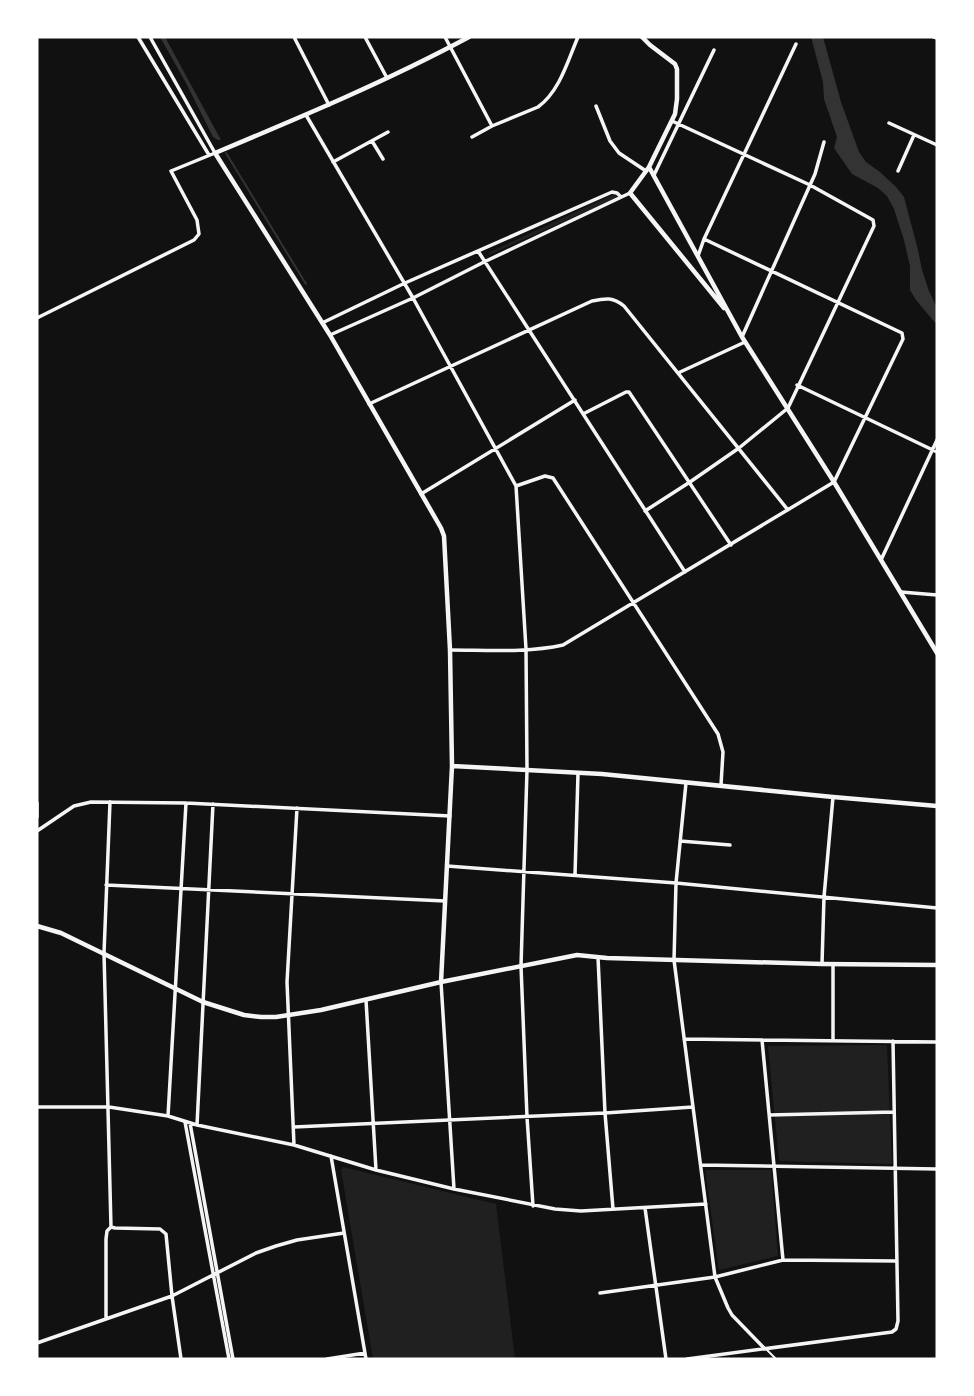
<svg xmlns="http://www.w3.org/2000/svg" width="974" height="1396" viewBox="0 0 974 1396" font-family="'Roboto Serif',serif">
  <rect width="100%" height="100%" fill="#111"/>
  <!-- green -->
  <path fill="#202020" d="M 614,194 L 617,195 L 616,198 L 489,255 L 490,252 Z
    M 887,1045 L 892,1164 L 779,1161 L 768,1046 Z
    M 343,1167 L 496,1204 L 515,1359 L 373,1359 L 341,1170 Z
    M 705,1170 L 771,1170 L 778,1256 L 719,1270 Z"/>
  <!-- water -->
  <path fill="#333" d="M 160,37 L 165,37 L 221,140 L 218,140 L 213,137 L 186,83 Z
    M 811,37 L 823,37 L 841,102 L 859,152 L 866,162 L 880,172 L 896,187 L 904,197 L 918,250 L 922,270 L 929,291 L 937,308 L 937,325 L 916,300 L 910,290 L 910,266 L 904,240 L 894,209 L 887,196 L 878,188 L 852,174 L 834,148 L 837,137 L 824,99 L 823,82 Z"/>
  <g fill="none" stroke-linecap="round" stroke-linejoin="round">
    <!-- stream -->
    <path stroke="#333" stroke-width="2" d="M 226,153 L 306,284"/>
    <!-- service -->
    <path stroke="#f5f5f5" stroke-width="2" d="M 767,1350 L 776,1359"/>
    <!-- minor -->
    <path stroke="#f5f5f5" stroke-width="3.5" d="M 138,37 L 209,155
      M 294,37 L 329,105
      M 365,37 L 387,78
      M 445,37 L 492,126
      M 934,37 L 937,38
      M 596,106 L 610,141 L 619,153 L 646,171
      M 306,115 L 413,298 L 516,486 L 526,649 L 527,770 L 521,966 L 527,1117 L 533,1206
      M 889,123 L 937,145
      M 472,137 L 492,126 L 538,107 C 560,91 568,60 578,37
      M 372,141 L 383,159
      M 333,162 L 388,132
      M 898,171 L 914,135
      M 654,175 L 714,50
      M 478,251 L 685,572
      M 698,256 L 704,239 L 796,44
      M 37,318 L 194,240 L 199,234 L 197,220 L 171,171 L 215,153 L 150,37
      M 322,323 L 405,283 L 612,192 L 617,193 L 621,197
      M 330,335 L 413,298 L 484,262 L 630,193
      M 742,337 L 815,174 L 824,142
      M 678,373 L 745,342
      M 797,385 L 937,452
      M 369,404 L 592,301 C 606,298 613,297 624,306 L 788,510
      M 583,414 L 626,392 L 629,392 L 731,545
      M 516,486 L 545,476 L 553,478 L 718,734 L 723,752 L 721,785
      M 421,494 L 575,400
      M 645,511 L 690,482 L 739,448 L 788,408 L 874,226 L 873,220 L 810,185 L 672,121
      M 881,560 L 937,440
      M 901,592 L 937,595
      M 450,650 C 487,650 527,653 563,645 L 834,482 L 903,339 L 902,333 L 704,239
      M 686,783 L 676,883 L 674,960 L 715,1277 L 728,1308 L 732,1315 L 765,1349
      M 110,802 L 104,953 L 111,1227
      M 37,817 L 37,803
      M 37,831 L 74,806 L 91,802 L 186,803 L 450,816
      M 680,841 L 730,845
      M 447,866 L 676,883 L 937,908
      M 575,875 L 578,773
      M 106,885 L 445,901
      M 598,957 L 605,1113 L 613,1209
      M 822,964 L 824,897 L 833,797
      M 833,964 L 833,1040
      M 441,982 L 454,1189
      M 366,1000 L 376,1170
      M 684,1039 L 937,1042
      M 762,1040 L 783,1260
      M 37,1107 L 109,1107 L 168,1116 L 197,1125 L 294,1145 L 376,1170 L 454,1189 L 555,1209 L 581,1211 L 706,1204
      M 769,1115 L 894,1112
      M 168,1116 L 186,803
      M 185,1122 L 229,1359
      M 190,1123 L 233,1359
      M 197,1125 L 213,804
      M 294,1127 L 605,1113 L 693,1107
      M 294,1145 L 287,982 L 297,808
      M 331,1156 L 366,1359
      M 701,1165 L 937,1169
      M 645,1208 L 666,1359
      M 111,1227 L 115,1228 L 160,1229 L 166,1234 L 172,1296 L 181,1359
      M 600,1293 L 715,1277 L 783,1260 L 897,1261
      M 106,1319 L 106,1239 L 107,1231 L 111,1227
      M 37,1343 L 172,1296 L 256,1253 L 276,1246 L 297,1240 L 344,1233
      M 327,1359 L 365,1353
      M 687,1359 L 892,1332 L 896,1329 L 898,1321 L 893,1041"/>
    <!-- tertiary -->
    <path stroke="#f5f5f5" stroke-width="4.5" d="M 642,37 L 650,45 L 675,64 L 677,69 L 677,99 L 675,114 L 649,167 L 630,193 L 724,308
      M 649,167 L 742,337 L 834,482 L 937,653
      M 452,766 L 602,774 L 833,797 L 937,806
      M 37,926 L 61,933 L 203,1002 L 244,1015 L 261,1017 L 276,1017 L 321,1010 L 441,982 L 577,955 L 607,958 L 822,964 L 937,965
      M 441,982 L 452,766 L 450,650 L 444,536 L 441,528 L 330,335 L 215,153 C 301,117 387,81 469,37"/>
  </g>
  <!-- border -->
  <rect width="974" height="1396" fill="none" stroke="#ffffff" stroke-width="77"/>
</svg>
